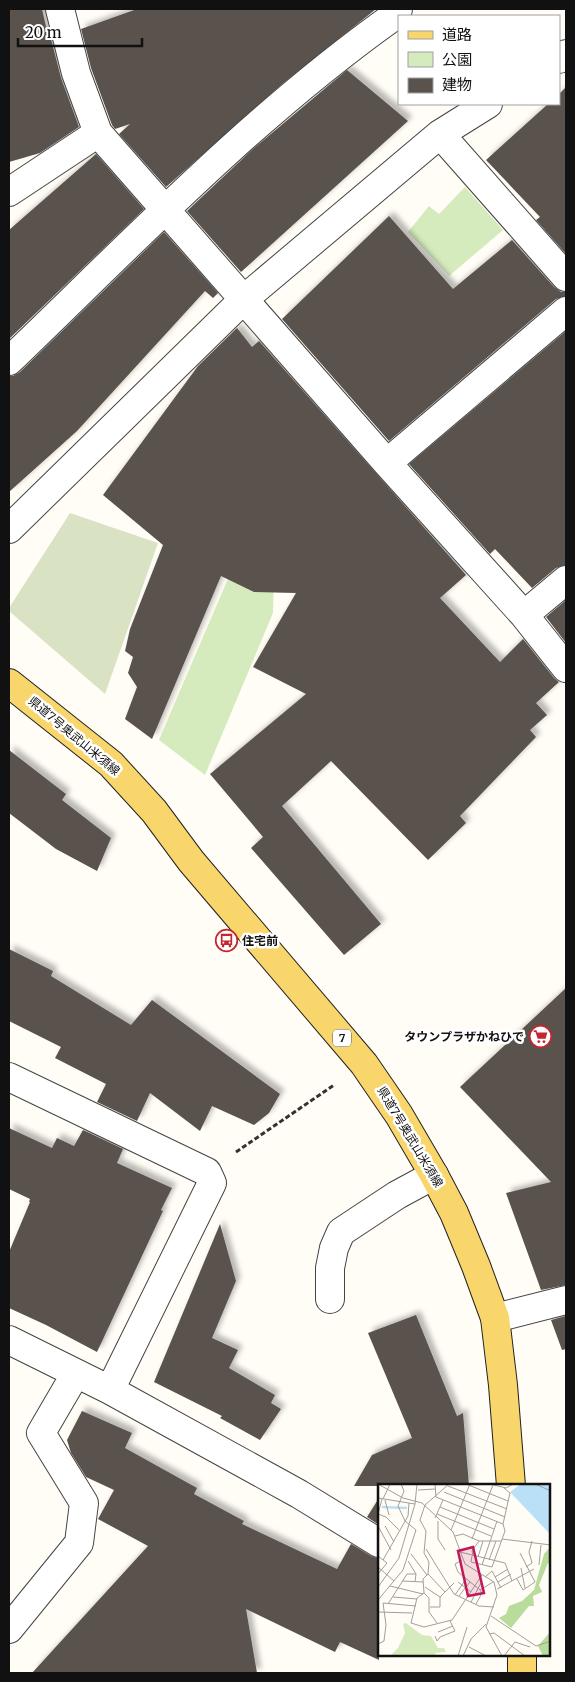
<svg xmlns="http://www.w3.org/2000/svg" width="575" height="1682" viewBox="0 0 575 1682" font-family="Merriweather,'Noto Sans JP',serif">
  <defs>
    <filter id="shadow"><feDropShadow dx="4.5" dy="-4.5" stdDeviation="2.5" flood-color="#0004"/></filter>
  </defs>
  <rect width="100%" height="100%" fill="#fffdf5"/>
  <!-- green -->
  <path fill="#d5ebbd" d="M 465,187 L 503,230 L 449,276 L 408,232 L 429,206 L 439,214 Z
    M 242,546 L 274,573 L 273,613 L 205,775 L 159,740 Z"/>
  <!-- cemetery -->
  <path fill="#d9e3c4" d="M 70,513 L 158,543 L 105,694 L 9,611 L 9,608 Z"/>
  <!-- building -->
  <path fill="#5a524d" filter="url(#shadow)" d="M 9,9 L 42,9 L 49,40 L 51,39 L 61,78 L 79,127 L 40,153 L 9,162 Z
    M 137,9 L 376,9 L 282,84 L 166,187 L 119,134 L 130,124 L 115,129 L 112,125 L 91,68 L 81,29 Z
    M 347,70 L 408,121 L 241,272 L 187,211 L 253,149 Z
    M 566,87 L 566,254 L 536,220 L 540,217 L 486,160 L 548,104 L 559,104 L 559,94 Z
    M 96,154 L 144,209 L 9,339 L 9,230 Z
    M 389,216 L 453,289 L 512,240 L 554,287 L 561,292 L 566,292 L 566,296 L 556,299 L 389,441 L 282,319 Z
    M 164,232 L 218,293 L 213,298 L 205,291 L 77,431 L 9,492 L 9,376 L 13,376 L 20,372 Z
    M 237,328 L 252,347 L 259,341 L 466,575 L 440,598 L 500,662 L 523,639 L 554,678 L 559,682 L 536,703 L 547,715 L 530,730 L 536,737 L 460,816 L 466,823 L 428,860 L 331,761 L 282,806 L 381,924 L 344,955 L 251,848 L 263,837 L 210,774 L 306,694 L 253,667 L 296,593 L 254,592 L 221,576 L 152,739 L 125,719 L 137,687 L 128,673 L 133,657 L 125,651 L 130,629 L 163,545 L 103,495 L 198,366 Z
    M 566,331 L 566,565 L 556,568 L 532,588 L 495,549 L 490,554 L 409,464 Z
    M 566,600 L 566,643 L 546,617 Z
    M 9,750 L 66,794 L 62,800 L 111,838 L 97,871 L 56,849 L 9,813 Z
    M 9,949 L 53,971 L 51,976 L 131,1025 L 152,1000 L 280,1094 L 269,1113 L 254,1125 L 212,1106 L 200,1131 L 150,1093 L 137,1121 L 97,1102 L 106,1084 L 55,1058 L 61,1047 L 9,1021 Z
    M 566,988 L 566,1285 L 541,1290 L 506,1193 L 551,1182 L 460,1087 Z
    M 9,1128 L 52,1148 L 57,1138 L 74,1146 L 83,1130 L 123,1149 L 117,1163 L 172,1188 L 161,1210 L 163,1211 L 97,1352 L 46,1325 L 9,1308 L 9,1252 L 30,1202 L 29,1202 L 30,1199 L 9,1189 Z
    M 220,1224 L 236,1281 L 212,1338 L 238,1350 L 229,1368 L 275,1395 L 271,1403 L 281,1409 L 260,1440 L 220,1418 L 222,1416 L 154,1382 Z
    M 416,1315 L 457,1416 L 463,1413 L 469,1486 L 354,1486 L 372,1455 L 412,1438 L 368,1333 Z
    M 566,1316 L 566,1349 L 562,1350 L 551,1320 Z
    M 82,1411 L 132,1433 L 125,1448 L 197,1488 L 194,1494 L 244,1521 L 242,1524 L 337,1569 L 351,1544 L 371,1556 L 379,1559 L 379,1660 L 340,1642 L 335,1652 L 246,1609 L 257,1673 L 32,1673 L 148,1546 L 98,1519 L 114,1490 L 86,1477 L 71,1453 L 67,1440 Z
    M 379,1498 L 379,1525 L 367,1517 Z"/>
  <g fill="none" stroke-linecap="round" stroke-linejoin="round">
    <defs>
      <path id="minor" d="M 60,9 L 76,73 L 98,133
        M 559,59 L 566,54
        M 440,134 L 566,277
        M 9,192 L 98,133 L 387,463 L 524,615 L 566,668
        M 9,361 C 133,242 253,116 394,16 L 398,9
        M 387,463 L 566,311
        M 9,529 L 243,300 L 440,134 L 488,104
        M 524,615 L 566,580
        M 9,1077 L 207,1172 L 212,1183 L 110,1390
        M 330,1299 L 330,1268 L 334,1248 L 341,1232 L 397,1195 L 434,1175
        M 495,1318 L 566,1300
        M 9,1340 L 110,1390 L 299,1494 L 379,1543
        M 9,1629 L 79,1543 L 84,1503 L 41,1433 L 76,1373"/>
      <path id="primary" d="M 9,683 L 111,764 L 154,811 L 191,861 L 364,1064 L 399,1115 L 434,1175 L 454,1213 L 476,1266 L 495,1318 L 503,1385 L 511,1486
        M 522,1656 L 522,1673"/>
    </defs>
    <!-- minor casing -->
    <use href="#minor" stroke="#444" stroke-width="30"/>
    <!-- primary casing -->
    <use href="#primary" stroke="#222" stroke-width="30"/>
    <!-- path -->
    <path stroke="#333" stroke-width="3" stroke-dasharray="5 2.5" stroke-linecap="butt" d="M 236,1152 L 334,1085"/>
    <!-- minor -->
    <use href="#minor" stroke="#fff" stroke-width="28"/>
    <!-- primary -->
    <use href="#primary" stroke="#f9d66b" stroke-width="28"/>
  </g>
  <!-- icons -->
  <defs>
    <symbol id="bus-ring" viewBox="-11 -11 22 22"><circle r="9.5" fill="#fff" stroke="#c4262e" stroke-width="1.5"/><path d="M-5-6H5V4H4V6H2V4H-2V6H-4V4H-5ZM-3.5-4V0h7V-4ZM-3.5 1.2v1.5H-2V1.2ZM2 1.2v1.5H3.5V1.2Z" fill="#c4262e"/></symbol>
    <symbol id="supermarket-ring" viewBox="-11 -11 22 22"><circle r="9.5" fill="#fff" stroke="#c4262e" stroke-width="1.5"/><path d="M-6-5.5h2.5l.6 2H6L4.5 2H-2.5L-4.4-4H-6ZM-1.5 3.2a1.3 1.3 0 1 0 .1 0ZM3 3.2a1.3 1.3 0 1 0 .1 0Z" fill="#c4262e"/></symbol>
  </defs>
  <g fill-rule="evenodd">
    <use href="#bus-ring" x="214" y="928" width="25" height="25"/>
    <use href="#supermarket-ring" x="528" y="1024" width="25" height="25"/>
  </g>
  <g text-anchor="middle" stroke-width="5" stroke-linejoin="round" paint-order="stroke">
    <!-- shield labels -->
    <rect fill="#fff" stroke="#585858" stroke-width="1" x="333" y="1029.5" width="18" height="17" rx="4"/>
    <g font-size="11" font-weight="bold" fill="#111">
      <text x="342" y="1042">7</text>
    </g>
    <!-- street labels -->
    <g font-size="12" fill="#111" stroke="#fff">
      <text transform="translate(74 736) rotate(40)" y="4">県道7号奥武山米須線</text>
      <text transform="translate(410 1137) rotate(59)" y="4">県道7号奥武山米須線</text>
    </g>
    <!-- poi labels -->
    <g font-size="12" font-weight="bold" fill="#111" stroke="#fff" text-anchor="start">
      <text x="242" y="945">住宅前</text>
      <text x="524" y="1041" text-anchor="end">タウンプラザかねひで</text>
    </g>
  </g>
  <!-- overview -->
  <g transform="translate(378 1484)">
    <rect width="172" height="172" fill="#fffdf5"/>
    <path d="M 28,139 L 44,151 L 53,152 L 60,164 L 66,164 L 68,168 L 57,169 L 58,172 L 4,172 L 13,171 L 20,164 L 27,149 L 25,140 Z" fill="#d5ebbd"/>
    <path d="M 172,63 L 172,80 L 170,79 L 161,101 L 164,108 L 155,112 L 156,122 L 151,122 L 133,144 L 121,134 L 128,130 L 131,122 L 144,117 L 156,106 L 166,70 ZM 172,148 L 172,172 L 165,172 L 160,162 Z" fill="#b9dc9c"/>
    <path d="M 143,0 L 172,0 L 172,50 L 132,8 Z" fill="#b9e0f7"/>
    <path fill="none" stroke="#b9e0f7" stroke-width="2.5" d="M 4,23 L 29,24"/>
    <path fill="none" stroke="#a09f9a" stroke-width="1" d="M 0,0 L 25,14 L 44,19 L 75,48 L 87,80 L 116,98 L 119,111 L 108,143 L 124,172M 57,0 L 58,13 L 125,40M 71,0 L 47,21 L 42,36 L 48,47 L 46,69 L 51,78 L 50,90 L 45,95 L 46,109 L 39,114 L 33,139 L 46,143 L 74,136 L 104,91M 88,0 L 130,17M 157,0 L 173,7M 116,1 L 128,4 L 135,0M 70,2 L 129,25M 40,6 L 57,5M 66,8 L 127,33M 0,14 L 37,20M 5,15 L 12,0M 7,16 L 11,31M 62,23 L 116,45M 0,30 L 8,33 L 21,46M 0,30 L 4,15M 59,30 L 113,52M 57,34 L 65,16M 60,37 L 60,55 L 67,66M 0,42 L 13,66M 7,42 L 16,58M 73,46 L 92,0M 77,52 L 85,50 L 101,57 L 123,57M 94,55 L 115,1M 124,55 L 173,61M 48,65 L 76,110 L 101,122 L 116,123M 82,68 L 127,79 L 134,97M 33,70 L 49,91M 0,72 L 9,79 L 0,90M 94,72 L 93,78 L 114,83 L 127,47 L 125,40 L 132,9 L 126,4M 95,72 L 94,67 L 101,57M 100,73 L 105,57M 5,76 L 30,32 L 31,19M 84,76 L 77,80 L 80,88 L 102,106 L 115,98M 111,76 L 118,57M 30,77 L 38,90M 104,81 L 119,37M 161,81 L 163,61M 0,83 L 16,97M 148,83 L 154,79 L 151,68 L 154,57M 143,84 L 147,104M 50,90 L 67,108M 107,93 L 114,87 L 123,104M 117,93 L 130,85M 139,95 L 145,106 L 157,98 L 142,69M 24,97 L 45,98M 80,98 L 93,108M 120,98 L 133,90M 12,102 L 45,110M 0,103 L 21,74 L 37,20 L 39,0M 47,103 L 62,113 L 62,123 L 52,123M 119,105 L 156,85M 46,109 L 51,114 L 51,128 L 59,139M 77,111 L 88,95M 81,112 L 92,98M 15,113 L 39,115M 62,113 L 76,99M 0,116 L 25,86 L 38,46 L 27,37 L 20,22 L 26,7 L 23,0M 93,118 L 104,97M 10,120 L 29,90 L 38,90 L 37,98M 98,120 L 104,109 L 102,106M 0,128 L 34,129M 113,132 L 158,162 L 173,157M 60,148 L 75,142M 111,150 L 116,149 L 147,172M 57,152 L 59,157 L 62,153 L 77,147 L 72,137M 0,160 L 6,157 L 8,141 L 5,119 L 38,122M 91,163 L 108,172M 80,172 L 89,143M 85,172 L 93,155 L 108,140M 126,172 L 137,158 L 152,163"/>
    <path fill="#c2185b" fill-opacity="0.15" stroke="#c2185b" stroke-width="2.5" d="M 95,63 L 106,109 L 90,112 L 80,67 Z"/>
    <rect width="172" height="172" fill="none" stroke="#111" stroke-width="2.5"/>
  </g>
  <!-- border -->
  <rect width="575" height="1682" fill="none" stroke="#111111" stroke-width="20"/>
  <!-- legend -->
  <rect x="398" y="15" width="162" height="90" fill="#ffffff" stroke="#a0a0a0"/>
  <rect x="408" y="31" width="25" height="8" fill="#f9d66b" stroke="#a0a0a0"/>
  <text x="442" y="40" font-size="15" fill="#111111">道路</text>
  <rect x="408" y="52" width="25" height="15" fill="#d5ebbd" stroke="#a0a0a0"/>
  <text x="442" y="65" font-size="15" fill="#111111">公園</text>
  <rect x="408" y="78" width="25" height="15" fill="#5a524d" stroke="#a0a0a0"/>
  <text x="442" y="90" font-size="15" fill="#111111">建物</text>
  <!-- scale -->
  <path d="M18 38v8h124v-8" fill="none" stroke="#111111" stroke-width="2.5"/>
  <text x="25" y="38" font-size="15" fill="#111111" stroke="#ffffff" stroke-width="4" paint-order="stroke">20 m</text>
</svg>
